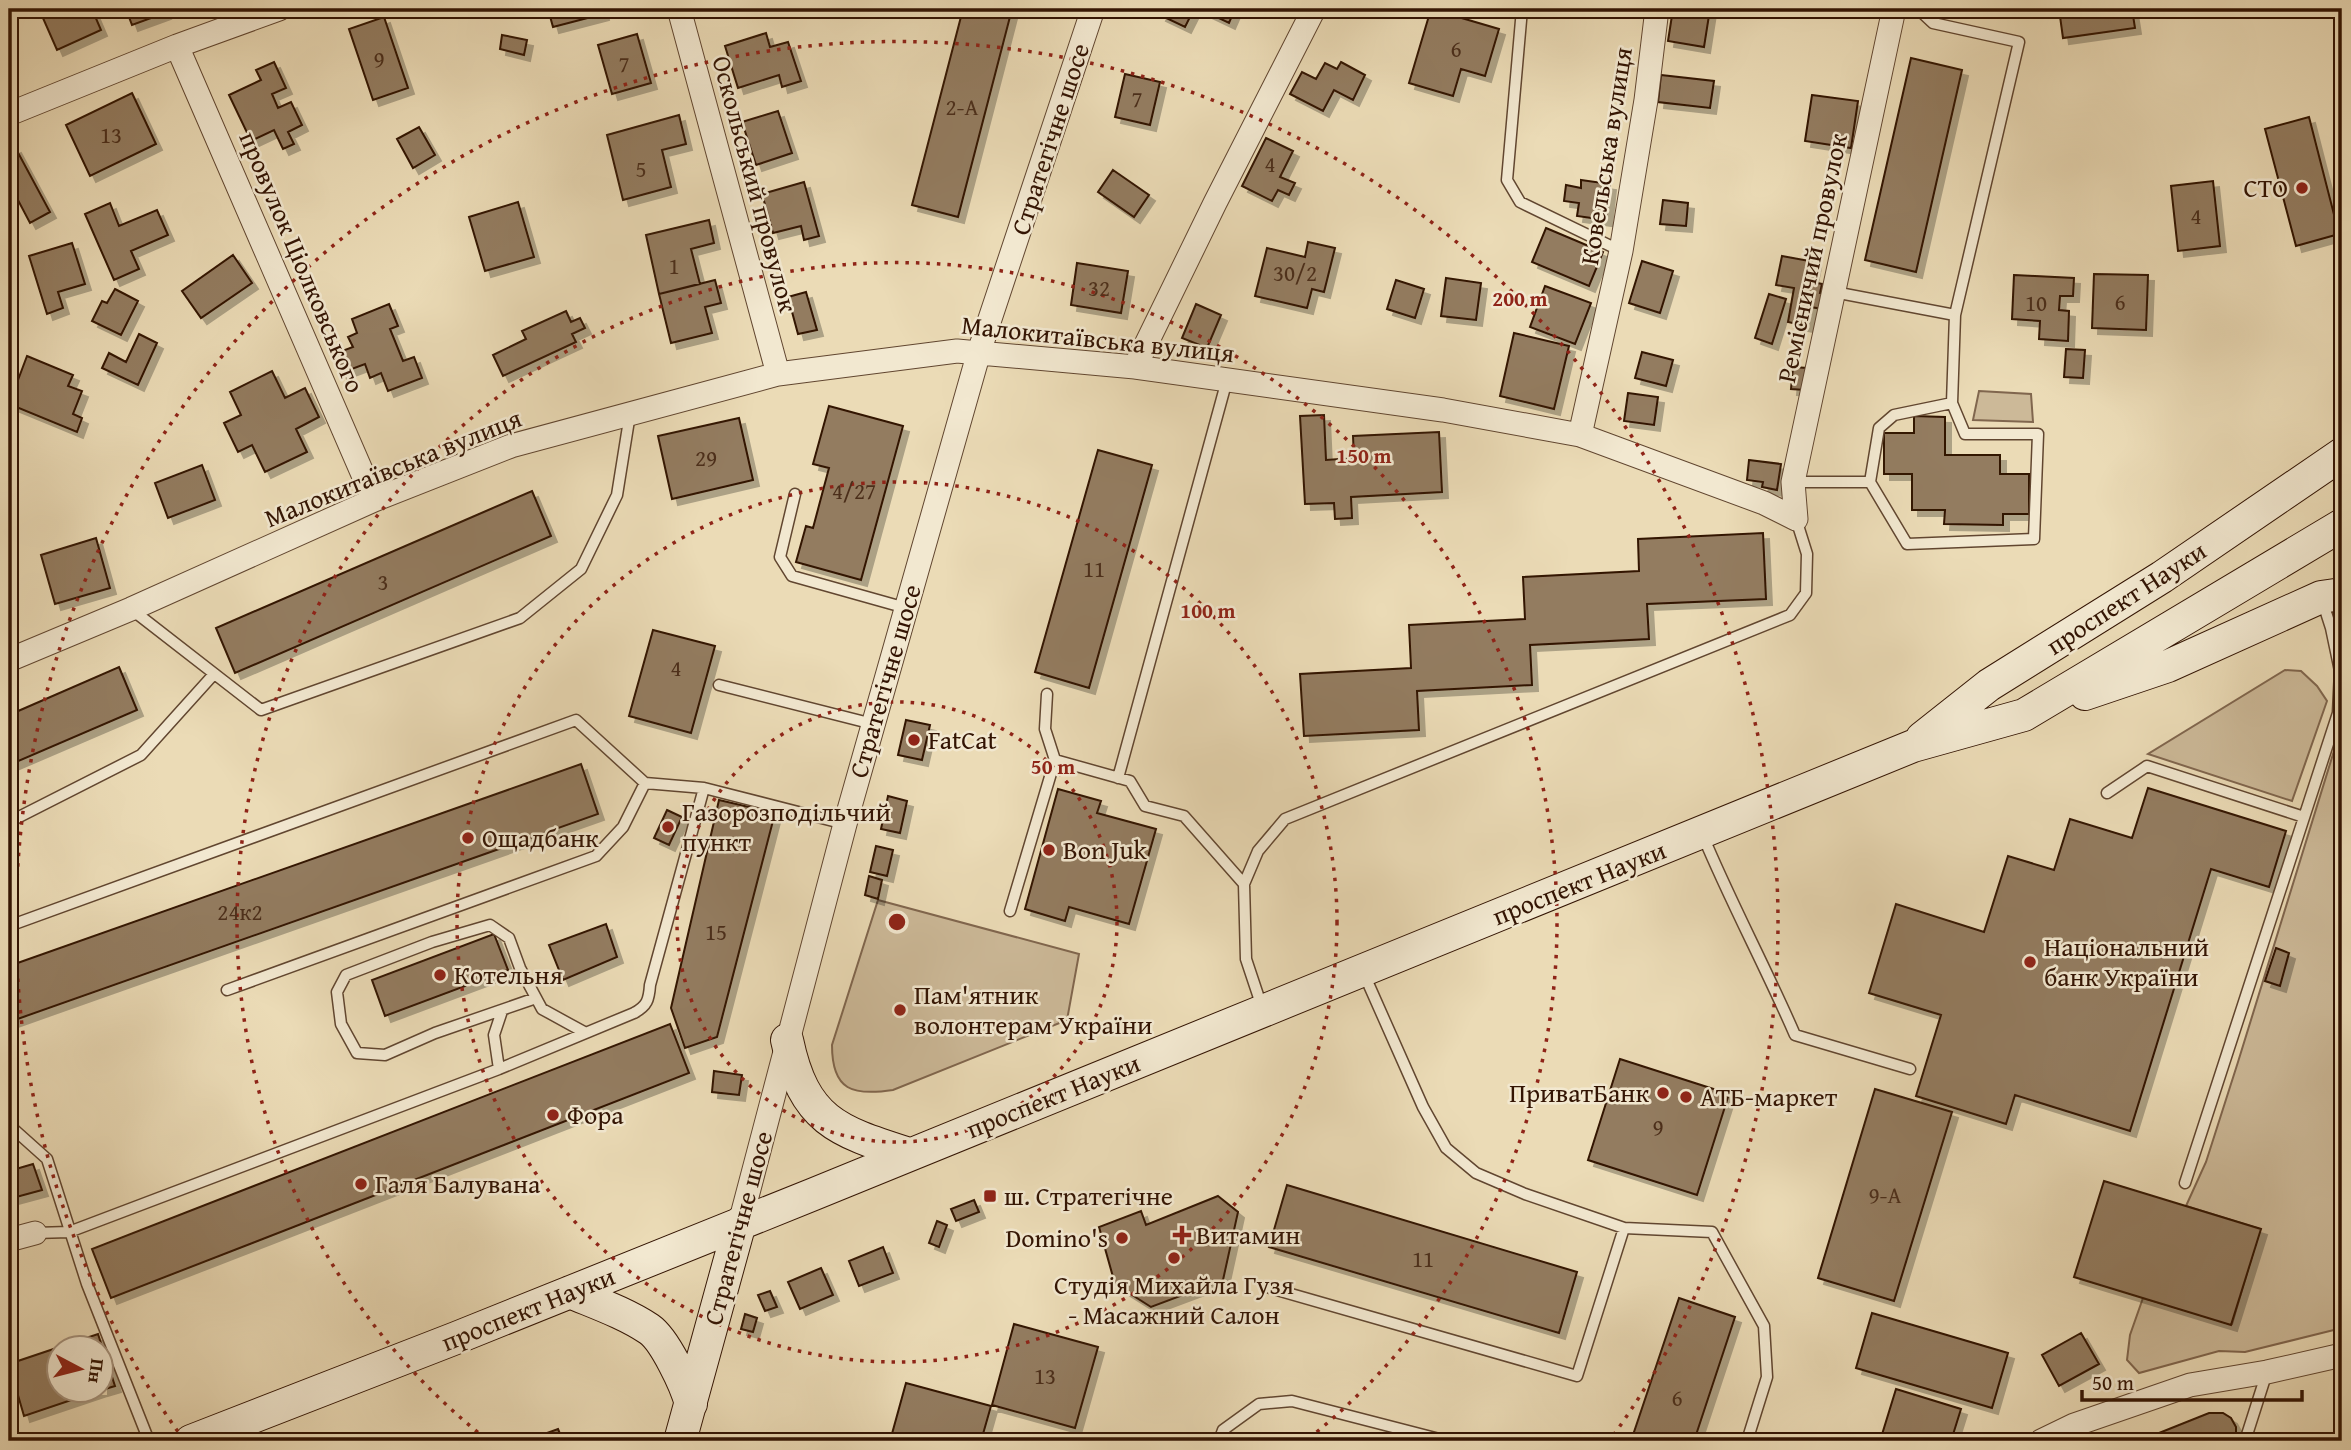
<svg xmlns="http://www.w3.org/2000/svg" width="2351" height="1450" viewBox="0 0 2351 1450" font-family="'Gentium Book Plus',serif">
  <defs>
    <filter id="shadow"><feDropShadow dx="6" dy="6" stdDeviation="0" flood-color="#0004"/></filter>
  </defs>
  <rect width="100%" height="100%" fill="#ebdbb6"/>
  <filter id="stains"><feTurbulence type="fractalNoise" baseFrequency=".00286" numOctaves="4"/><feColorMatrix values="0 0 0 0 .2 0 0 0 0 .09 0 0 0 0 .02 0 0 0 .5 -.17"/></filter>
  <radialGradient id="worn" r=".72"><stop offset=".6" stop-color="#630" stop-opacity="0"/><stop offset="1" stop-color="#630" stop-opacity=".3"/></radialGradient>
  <!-- green -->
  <path fill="#ccb998" stroke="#80664e" stroke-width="2" d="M 1979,391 L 2031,394 L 2033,422 L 1973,420 Z
    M 2285,670 L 2301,671 L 2317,686 L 2327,701 L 2292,801 L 2148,754 Z
    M 2342,725 L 2342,1328 L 2245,1352 L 2219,1351 L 2139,1373 L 2127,1360 L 2130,1335 L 2143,1298 L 2232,1324 L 2260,1229 L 2186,1206 L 2206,1162 L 2238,1062 Z
    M 878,900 L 1079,954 L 1067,1020 L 893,1090 C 853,1096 832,1091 832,1045 Z"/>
  <!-- building -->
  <path fill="#937b60" stroke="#331403" stroke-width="2" filter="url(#shadow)" d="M 39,9 L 92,9 L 101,30 L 57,50 Z
    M 126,9 L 163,9 L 165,13 L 132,25 Z
    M 548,9 L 602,9 L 603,14 L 553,27 Z
    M 963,9 L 1012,9 L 958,217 L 912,205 Z
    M 1163,9 L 1194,9 L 1185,27 L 1160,15 Z
    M 1200,9 L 1235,9 L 1229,23 Z
    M 1431,9 L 1499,29 L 1485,76 L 1461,69 L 1453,96 L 1409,83 Z
    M 1673,9 L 1710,9 L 1704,47 L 1668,41 Z
    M 2059,9 L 2132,9 L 2135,28 L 2063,38 Z
    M 384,17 L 408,88 L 373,100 L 349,29 Z
    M 766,33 L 770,47 L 788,42 L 801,81 L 782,87 L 779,75 L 738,88 L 725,46 Z
    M 637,34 L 651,83 L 612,94 L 598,45 Z
    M 502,35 L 527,40 L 524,55 L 500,49 Z
    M 1911,58 L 1962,70 L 1916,272 L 1865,260 Z
    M 274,62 L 286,88 L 272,94 L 278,108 L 291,102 L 302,125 L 288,132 L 294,144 L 283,149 L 274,130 L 251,141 L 229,95 L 261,80 L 256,70 Z
    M 1341,62 L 1365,75 L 1353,100 L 1334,90 L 1323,111 L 1290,94 L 1302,72 L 1316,79 L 1325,63 L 1337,69 Z
    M 1125,74 L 1160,82 L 1150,125 L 1115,117 Z
    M 1661,75 L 1714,81 L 1710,108 L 1658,102 Z
    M 132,93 L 156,144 L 90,176 L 66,125 Z
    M 1812,95 L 1858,101 L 1851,148 L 1805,141 Z
    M 778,111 L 792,153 L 756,165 L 742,122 Z
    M 679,115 L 686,144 L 662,150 L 671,187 L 623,200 L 607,135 Z
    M 2309,117 L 2339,234 L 2296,246 L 2265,129 Z
    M 419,127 L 435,155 L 413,168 L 397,139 Z
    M 1266,138 L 1293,151 L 1280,177 L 1295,183 L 1289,195 L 1278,190 L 1272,201 L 1242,186 Z
    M 15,147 L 50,212 L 30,223 L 9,183 L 9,150 Z
    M 1113,170 L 1149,195 L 1134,217 L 1098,192 Z
    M 1581,180 L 1610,184 L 1606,220 L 1577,216 L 1579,203 L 1564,201 L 1566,185 L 1581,188 Z
    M 2213,181 L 2220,246 L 2178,251 L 2171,186 Z
    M 804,182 L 819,236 L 804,240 L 801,226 L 773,233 L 762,194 Z
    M 1663,200 L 1688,203 L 1686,226 L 1660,224 Z
    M 518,202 L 534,257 L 485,271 L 469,217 Z
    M 110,203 L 119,226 L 157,210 L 168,235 L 131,251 L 139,269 L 114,280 L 85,214 Z
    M 709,220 L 714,243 L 691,249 L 700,284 L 659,294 L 646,235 Z
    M 1546,228 L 1603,252 L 1589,286 L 1532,262 Z
    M 1308,242 L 1335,248 L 1324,292 L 1312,289 L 1307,308 L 1255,296 L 1267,248 L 1305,257 Z
    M 72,243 L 85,284 L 58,292 L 63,308 L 47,314 L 29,256 Z
    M 233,255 L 252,283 L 201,318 L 182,291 Z
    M 1782,256 L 1815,262 L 1812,277 L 1818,278 L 1817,283 L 1822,284 L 1820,293 L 1826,294 L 1823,309 L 1810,307 L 1807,326 L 1788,322 L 1794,288 L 1776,285 Z
    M 1642,261 L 1673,271 L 1660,313 L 1629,303 Z
    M 1077,263 L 1128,271 L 1121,313 L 1071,305 Z
    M 2094,274 L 2148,275 L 2146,330 L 2092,328 Z
    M 2014,275 L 2074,278 L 2073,296 L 2060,296 L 2059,310 L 2069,311 L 2068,341 L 2039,339 L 2040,321 L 2012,319 Z
    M 1446,278 L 1481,283 L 1476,320 L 1441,316 Z
    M 715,280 L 721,303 L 705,307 L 712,333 L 671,343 L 659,294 Z
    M 1396,280 L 1424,289 L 1415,318 L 1387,309 Z
    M 1545,286 L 1591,303 L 1575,344 L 1530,327 Z
    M 115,289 L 138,301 L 121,335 L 92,321 L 102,301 L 107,303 Z
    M 806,292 L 817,330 L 798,334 L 788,297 Z
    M 1769,294 L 1786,299 L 1772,344 L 1755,338 Z
    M 389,304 L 398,326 L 390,329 L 403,361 L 414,357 L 422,378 L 388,391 L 381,373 L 370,378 L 365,364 L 341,373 L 334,354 L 353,347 L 348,337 L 357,333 L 352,319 Z
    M 1196,304 L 1221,315 L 1207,348 L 1182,338 Z
    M 566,311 L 571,322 L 580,318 L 585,328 L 572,334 L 576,342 L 503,376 L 493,355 L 526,339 L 522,331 Z
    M 1514,333 L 1569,346 L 1554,409 L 1500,396 Z
    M 139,334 L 157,343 L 138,385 L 102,368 L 109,353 L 126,362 Z
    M 2066,349 L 2085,350 L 2083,378 L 2064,377 Z
    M 1642,352 L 1673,360 L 1666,386 L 1635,378 Z
    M 27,356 L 73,375 L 68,386 L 82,391 L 73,414 L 82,418 L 77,432 L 9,404 Z
    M 1793,367 L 1807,368 L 1805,390 L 1791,389 Z
    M 272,371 L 285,398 L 305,388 L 319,417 L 296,429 L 307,452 L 265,472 L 252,445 L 238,452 L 224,423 L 241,415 L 230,392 Z
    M 1628,393 L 1658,397 L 1654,425 L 1624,421 Z
    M 829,406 L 903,426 L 861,580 L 796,562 L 806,526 L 813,528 L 829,468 L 813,464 Z
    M 1324,415 L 1326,460 L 1354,458 L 1353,436 L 1439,432 L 1442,492 L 1351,497 L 1352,518 L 1335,519 L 1334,503 L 1305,504 L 1300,416 Z
    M 1914,416 L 1945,417 L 1945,455 L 2000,455 L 2000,474 L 2029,474 L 2029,514 L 2003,514 L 2003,525 L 1944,524 L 1945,510 L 1912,510 L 1912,474 L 1884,474 L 1884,433 L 1914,433 Z
    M 739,418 L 753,480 L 672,499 L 658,436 Z
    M 1098,450 L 1152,465 L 1089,688 L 1035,672 Z
    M 1749,460 L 1781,464 L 1777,490 L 1762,487 L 1763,482 L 1747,480 Z
    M 202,465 L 215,500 L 168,518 L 155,483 Z
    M 532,491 L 551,536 L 235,673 L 216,628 Z
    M 1763,533 L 1766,599 L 1647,604 L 1649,639 L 1530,645 L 1532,685 L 1417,691 L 1419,730 L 1304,736 L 1300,674 L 1411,668 L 1409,625 L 1525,619 L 1523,577 L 1639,571 L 1638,539 Z
    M 96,538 L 110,588 L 55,604 L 41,555 Z
    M 653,630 L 715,646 L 691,733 L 629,716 Z
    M 119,667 L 137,710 L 9,765 L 9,715 Z
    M 906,720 L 930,725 L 922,760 L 898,755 Z
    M 581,764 L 598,814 L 9,1022 L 9,966 Z
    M 2148,788 L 2286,831 L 2269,887 L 2211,869 L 2130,1131 L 2015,1095 L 2006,1124 L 1916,1096 L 1941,1015 L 1869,993 L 1896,904 L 1984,932 L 2008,856 L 2054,870 L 2070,819 L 2132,838 Z
    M 1058,789 L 1101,801 L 1097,813 L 1156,829 L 1129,924 L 1069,907 L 1065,921 L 1025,909 Z
    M 888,796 L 907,801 L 900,833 L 881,829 Z
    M 719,800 L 775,813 L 717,1037 L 685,1048 L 671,1008 Z
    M 667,810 L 682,817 L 669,845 L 654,838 Z
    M 876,846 L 893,850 L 887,876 L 870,872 Z
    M 869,876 L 882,880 L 878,899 L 865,895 Z
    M 606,924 L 617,957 L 563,980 L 549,945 Z
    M 494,934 L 508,970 L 385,1016 L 372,980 Z
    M 2276,948 L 2289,953 L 2280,986 L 2265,981 Z
    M 670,1024 L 689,1073 L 111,1298 L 92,1249 Z
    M 1620,1059 L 1729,1094 L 1697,1195 L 1588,1160 Z
    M 714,1071 L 742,1075 L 739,1095 L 712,1092 Z
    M 1875,1089 L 1952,1112 L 1894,1301 L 1818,1278 Z
    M 33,1164 L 42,1190 L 9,1199 L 9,1171 Z
    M 2104,1181 L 2261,1229 L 2231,1325 L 2074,1277 Z
    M 1287,1185 L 1577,1272 L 1559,1333 L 1269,1247 Z
    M 1218,1196 L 1238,1212 L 1223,1280 L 1151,1307 L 1115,1284 L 1099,1227 L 1141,1211 L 1146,1225 Z
    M 974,1200 L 979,1212 L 956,1221 L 951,1209 Z
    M 937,1221 L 947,1225 L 939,1247 L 929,1243 Z
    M 883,1247 L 893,1273 L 859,1286 L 849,1261 Z
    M 821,1268 L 833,1295 L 800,1309 L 788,1282 Z
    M 770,1291 L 777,1307 L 765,1311 L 758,1295 Z
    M 1679,1298 L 1735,1317 L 1694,1441 L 1631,1441 Z
    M 1872,1313 L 2008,1353 L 1992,1408 L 1856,1368 Z
    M 745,1314 L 757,1318 L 753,1332 L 741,1329 Z
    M 1014,1324 L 1098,1347 L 1075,1428 L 992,1405 Z
    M 2081,1333 L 2099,1364 L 2059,1386 L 2042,1355 Z
    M 98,1334 L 115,1386 L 102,1390 L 102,1348 L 60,1348 L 60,1390 L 101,1390 L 24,1416 L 9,1364 Z
    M 906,1383 L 991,1406 L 981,1441 L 890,1441 Z
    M 1896,1389 L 1961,1409 L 1951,1441 L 1880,1441 Z
    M 2209,1413 L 2223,1413 L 2231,1418 L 2236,1427 L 2236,1441 L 2139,1441 Z
    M 558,1429 L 563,1441 L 525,1441 Z"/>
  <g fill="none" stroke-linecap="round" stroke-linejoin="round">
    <defs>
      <path id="lane" d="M 1522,9 L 1507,180 L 1520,202 L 1621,251
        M 1834,292 L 1955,315 L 2019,42 L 1933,23 L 1918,9
        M 1952,403 L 1894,415 L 1879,428 L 1870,482 L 1907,544 L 2034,539 L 2038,434 L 1965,434 L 1952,403 L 1955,315
        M 1793,482 L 1870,482
        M 795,494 L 780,557 L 792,576 L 906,608
        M 131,609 L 261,710 L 520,618 L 581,569 L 617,495 L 630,414
        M 719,685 L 873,724
        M 1055,760 L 1130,781 L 1145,806 L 1184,816 L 1244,884
        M 1118,778 L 1227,380
        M 2107,793 L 2147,766 L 2304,817
        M 9,822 L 141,755 L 214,674
        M 1703,836 C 1731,903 1766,968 1795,1035 L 1910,1069
        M 1010,911 L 1055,760 L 1045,729 L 1047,694
        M 9,926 L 576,720 L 645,783 L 704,788 L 845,824
        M 1364,974 L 1423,1107 L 1446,1148 L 1476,1173 L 1525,1194 L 1624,1228 L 1712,1232 L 1764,1326 L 1767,1377 L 1747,1441
        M 227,990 L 596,856 L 623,827 L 645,783
        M 536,998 L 435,1033 L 385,1055 L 357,1053 L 341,1024 L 337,992 L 346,975 L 432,942 L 490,925 L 509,938 L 520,968 L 542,1009 L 584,1032
        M 1262,1007 L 1246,959 L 1244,884 L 1258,851 L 1285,819 L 1790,615 L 1806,593 L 1807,554 L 1796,519
        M 499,1069 L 494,1035 L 502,1011
        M 9,1125 L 47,1159 L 87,1284 L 149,1441
        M 2185,1183 L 2338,713 L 2340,671 L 2331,628 L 2322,600
        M 35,1233 L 69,1232 L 499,1069 L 634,1013 C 647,1006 649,1000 650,985 L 704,788
        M 1270,1288 L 1577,1376 L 1624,1228
        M 1219,1441 L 1223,1430 L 1259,1404 L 1292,1401 L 1447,1441
        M 2245,1441 L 2267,1372"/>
      <path id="street" d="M 679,9 L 778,374
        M 177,46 L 374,500
        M 9,114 L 177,46 L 279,9
        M 1135,367 L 1215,203 L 1314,9
        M 1580,435 L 1621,251 L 1646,100 L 1657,9
        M 1796,519 L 1793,482 L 1894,9
        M 9,660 L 131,609 L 374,500 L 511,446 L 778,374 L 957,351 L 1135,367 L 1443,410 L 1580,435 L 1764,503 L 1796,519
        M 740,1223 L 845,824 L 979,352 L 1093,9
        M 9,1240 L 35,1233
        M 2041,1441 L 2074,1425 L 2190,1385 L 2267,1372 L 2342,1355"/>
      <path id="secondary" d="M 2085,694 L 2168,666 L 2321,597 L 2342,594
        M 1922,738 L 1989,685 L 2162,577 L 2342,454
        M 787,1040 C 804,1121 837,1131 909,1154
        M 570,1292 C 596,1303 625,1313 649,1329 C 665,1340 686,1385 691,1404
        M 191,1441 L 456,1338 L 814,1194 L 1913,746 L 2024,715 L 2342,525
        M 680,1441 L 740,1223"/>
    </defs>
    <!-- lane casing -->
    <use href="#lane" stroke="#614630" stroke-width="13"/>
    <!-- street casing -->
    <use href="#street" stroke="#614630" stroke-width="25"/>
    <!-- secondary casing -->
    <use href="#secondary" stroke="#331403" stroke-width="34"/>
    <!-- lane -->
    <use href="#lane" stroke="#f2e8d0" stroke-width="10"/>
    <!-- street -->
    <use href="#street" stroke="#f2e8d0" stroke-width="23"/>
    <!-- secondary -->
    <use href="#secondary" stroke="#f2e8d0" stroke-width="32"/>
  </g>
  <!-- distance rings -->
  <g fill="none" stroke="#8f2418" stroke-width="3.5" stroke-dasharray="3.5 7">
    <circle cx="897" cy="922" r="220"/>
    <circle cx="897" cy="922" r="440"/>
    <path d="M486 1439A660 660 0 1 1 1308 1439"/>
    <path d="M184 1440A881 881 0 1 1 1610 1440"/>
  </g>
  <!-- markers -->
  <g fill="#8f2418" stroke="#f2e8d0" stroke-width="2.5">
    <circle cx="2302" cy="188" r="7"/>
    <circle cx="914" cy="740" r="7"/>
    <circle cx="668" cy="827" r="7"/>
    <circle cx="468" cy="838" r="7"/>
    <circle cx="1049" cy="850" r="7"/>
    <circle cx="2030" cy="962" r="7"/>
    <circle cx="440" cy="975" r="7"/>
    <circle cx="900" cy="1010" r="7"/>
    <circle cx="1663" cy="1093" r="7"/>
    <circle cx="1686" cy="1097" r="7"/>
    <circle cx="553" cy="1115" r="7"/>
    <circle cx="361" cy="1184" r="7"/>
    <rect x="983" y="1189" width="14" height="14" rx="3.5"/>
    <path d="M1178.5 1224.5h7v7h7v7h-7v7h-7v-7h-7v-7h7z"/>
    <circle cx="1122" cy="1238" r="7"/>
    <circle cx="1174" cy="1258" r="7"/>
  </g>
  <g text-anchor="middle" stroke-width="5" stroke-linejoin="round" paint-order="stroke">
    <!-- number labels -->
    <g font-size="23" fill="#4b2e1a">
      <text x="1456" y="57">6</text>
      <text x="379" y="67">9</text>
      <text x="624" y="72">7</text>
      <text x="1137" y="107">7</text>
      <text x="962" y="115">2-А</text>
      <text x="111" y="143">13</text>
      <text x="1270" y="172">4</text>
      <text x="641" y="177">5</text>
      <text x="2196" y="224">4</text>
      <text x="674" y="274">1</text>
      <text x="1295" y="281">30/2</text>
      <text x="1099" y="296">32</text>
      <text x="2120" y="310">6</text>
      <text x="2036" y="311">10</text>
      <text x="706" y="466">29</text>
      <text x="854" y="499">4/27</text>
      <text x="1094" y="577">11</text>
      <text x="383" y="590">3</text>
      <text x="676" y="676">4</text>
      <text x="240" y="920">24к2</text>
      <text x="716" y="940">15</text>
      <text x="1658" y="1135">9</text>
      <text x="1885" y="1203">9-А</text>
      <text x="1423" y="1267">11</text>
      <text x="1045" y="1384">13</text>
      <text x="1677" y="1406">6</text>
    </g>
    <!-- street labels -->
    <g font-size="26" fill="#331403" stroke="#f2e8d0">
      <text transform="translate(1050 139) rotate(-72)" y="9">Стратегічне шосе</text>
      <text transform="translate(1606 156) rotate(-81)" y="9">Ковельська вулиця</text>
      <text transform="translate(755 184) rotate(75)" y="9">Оскольський провулок</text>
      <text transform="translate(1812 258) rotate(-78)" y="9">Ремісничий провулок</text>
      <text transform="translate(302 262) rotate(67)" y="9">провулок Ціолковського</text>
      <text transform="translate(1098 339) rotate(6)" y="9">Малокитаївська вулиця</text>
      <text transform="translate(393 468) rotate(-22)" y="9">Малокитаївська вулиця</text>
      <text transform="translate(2126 598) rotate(-33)" y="9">проспект Науки</text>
      <text transform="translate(885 681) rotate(-74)" y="9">Стратегічне шосе</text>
      <text transform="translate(1579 883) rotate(-22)" y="9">проспект Науки</text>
      <text transform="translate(1053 1096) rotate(-22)" y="9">проспект Науки</text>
      <text transform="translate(738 1228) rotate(-75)" y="9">Стратегічне шосе</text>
      <text transform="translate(528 1309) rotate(-22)" y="9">проспект Науки</text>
    </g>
    <!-- poi labels -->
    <g font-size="26" fill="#331403" stroke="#f2e8d0" text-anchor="start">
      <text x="2288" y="197" text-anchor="end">СТО</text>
      <text x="928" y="749">FatCat</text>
      <text x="682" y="821">Газорозподільчий<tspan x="682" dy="30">пункт</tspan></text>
      <text x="482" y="847">Ощадбанк</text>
      <text x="1063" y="859">Bon Juk</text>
      <text x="2044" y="956">Національний<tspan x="2044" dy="30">банк України</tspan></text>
      <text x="454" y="984">Котельня</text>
      <text x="914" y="1004">Пам'ятник<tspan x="914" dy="30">волонтерам України</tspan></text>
      <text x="1649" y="1102" text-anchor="end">ПриватБанк</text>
      <text x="1700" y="1106">АТБ-маркет</text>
      <text x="567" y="1124">Фора</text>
      <text x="375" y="1193">Галя Балувана</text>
      <text x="1004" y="1205">ш. Стратегічне</text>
      <text x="1196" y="1244">Витамин</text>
      <text x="1108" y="1247" text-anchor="end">Domino's</text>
      <text x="1174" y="1294" text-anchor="middle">Студія Михайла Гузя<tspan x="1174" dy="30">- Масажний Салон</tspan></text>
    </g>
  </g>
  <circle cx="897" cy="922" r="10" fill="#8f2418" stroke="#f2e8d0" stroke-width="3.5"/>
  <g font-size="21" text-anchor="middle" font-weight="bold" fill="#8f2418" stroke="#f2e8d0" stroke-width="5" stroke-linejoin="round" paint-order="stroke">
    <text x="1520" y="306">200 m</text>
    <text x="1364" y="463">150 m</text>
    <text x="1208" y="618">100 m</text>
    <text x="1053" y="774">50 m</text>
  </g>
  <!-- margin -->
  <rect width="2351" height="1450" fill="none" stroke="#ebdbb6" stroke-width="35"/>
  <rect x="10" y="10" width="2330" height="1429" fill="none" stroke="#331403" stroke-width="3.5"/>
  <rect x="18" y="18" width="2316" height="1415" fill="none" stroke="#331403" stroke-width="2"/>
  <!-- north arrow -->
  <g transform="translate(80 1369) rotate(97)"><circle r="33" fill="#f2e8d0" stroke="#a6937e" stroke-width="2"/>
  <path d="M0-5L12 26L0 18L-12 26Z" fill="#8f2418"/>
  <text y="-10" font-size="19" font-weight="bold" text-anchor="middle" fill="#331403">Пн</text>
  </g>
  <!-- scale -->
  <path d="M2082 1390v10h220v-10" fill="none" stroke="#331403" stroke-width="3.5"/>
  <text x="2092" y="1390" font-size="21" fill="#331403" stroke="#f2e8d0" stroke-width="5" paint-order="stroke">50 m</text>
  <rect width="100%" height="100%" filter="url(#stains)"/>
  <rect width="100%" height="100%" fill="url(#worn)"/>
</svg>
